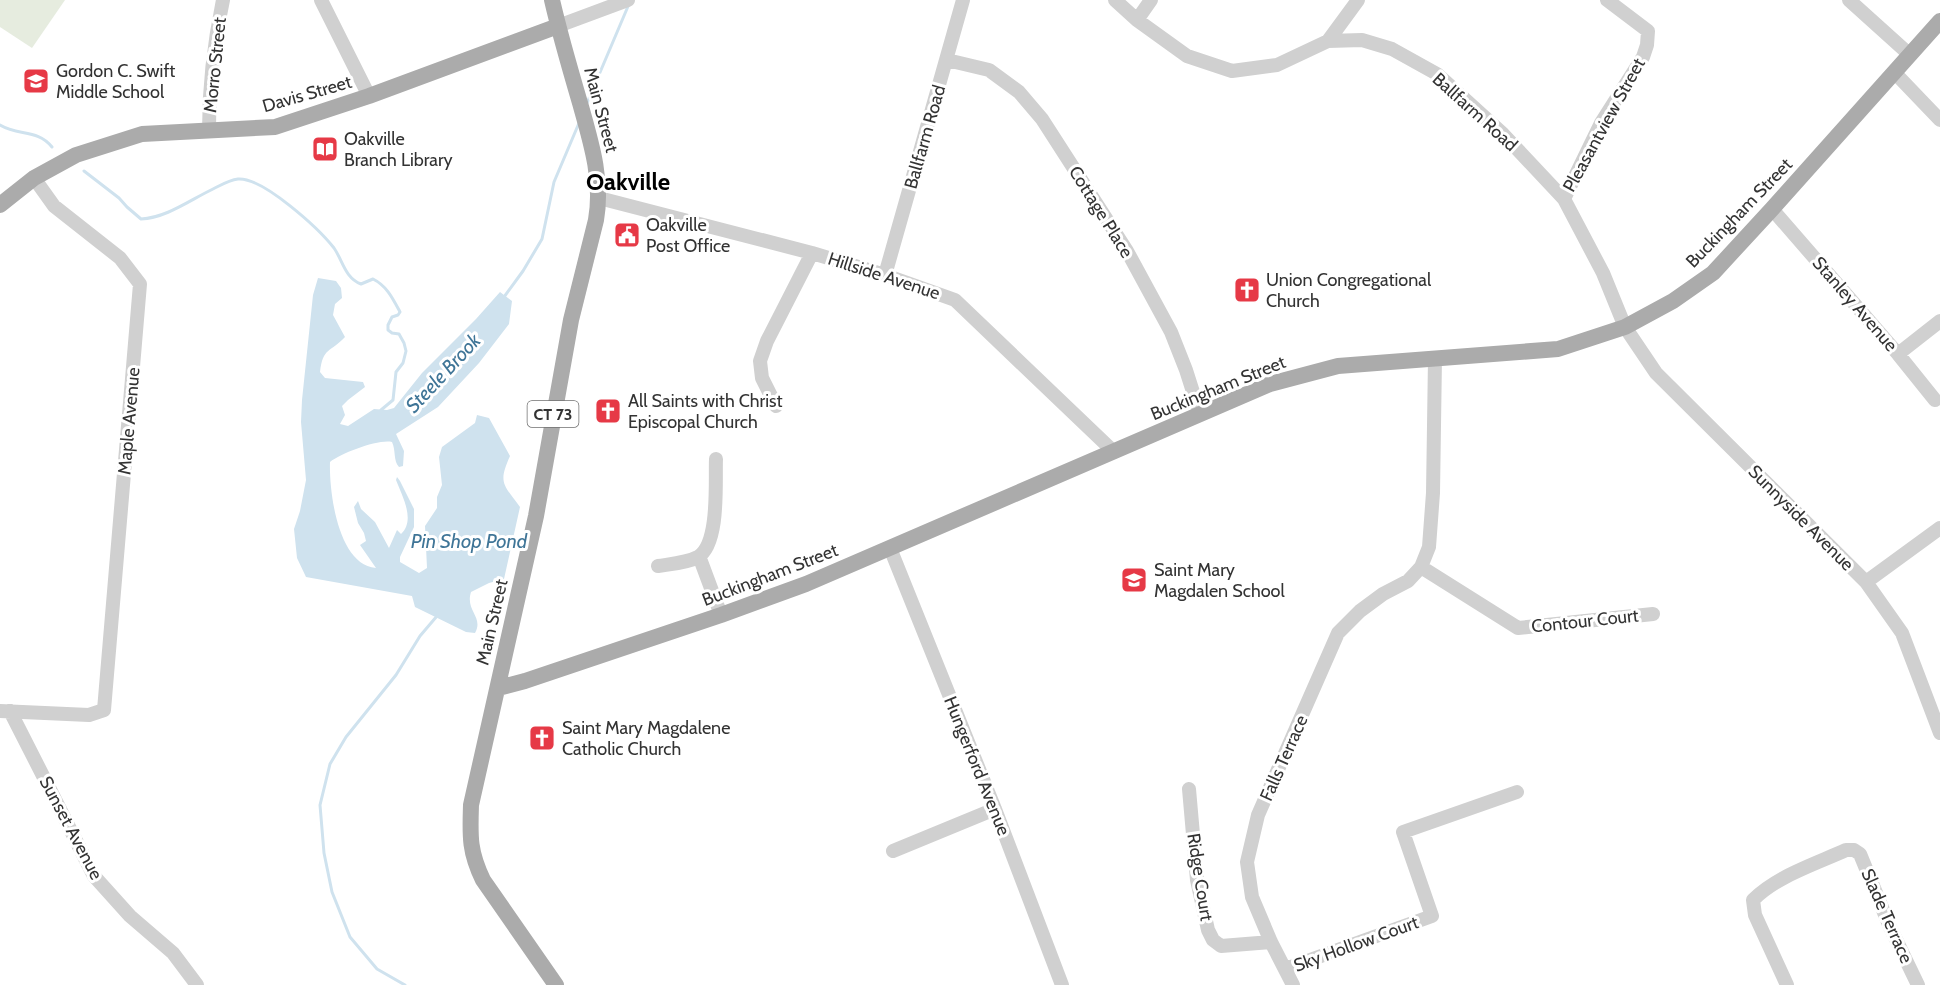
<svg xmlns="http://www.w3.org/2000/svg" width="1940" height="985" viewBox="0 0 1940 985" font-family="Cabin,sans-serif">
  <rect width="100%" height="100%" fill="#fff"/>
  <!-- green -->
  <path fill="#e6ecdf" d="M 0,0 L 65,0 L 32,48 L 0,27 Z"/>
  <!-- water -->
  <path fill="#cfe2ee" d="M 318,278 L 336,281 L 341,288 L 342,298 L 335,304 L 333,315 L 345,337 C 330,353 323,347 320,372 L 325,378 L 363,382 L 365,387 L 348,400 L 342,406 L 345,415 L 340,424 L 348,426 L 374,409 L 387,410 L 394,408 L 422,373 L 476,319 L 500,292 L 512,301 L 509,324 L 479,363 L 438,407 L 396,434 L 404,451 L 403,466 L 399,467 C 393,461 396,450 392,442 C 378,439 342,453 330,462 C 329,492 338,565 376,568 L 360,545 L 366,541 L 364,533 L 358,523 L 354,507 L 358,501 L 361,509 L 375,522 L 389,548 L 397,530 L 401,534 C 416,520 402,496 396,480 L 397,477 L 400,481 L 414,509 L 414,527 L 400,557 L 400,562 L 419,573 L 427,568 L 425,526 L 437,508 L 437,497 L 442,485 L 439,457 L 442,447 L 475,423 L 477,415 L 489,418 L 510,456 C 498,483 503,484 520,507 L 504,579 L 489,583 L 471,592 C 465,611 484,617 475,633 L 466,632 L 415,607 L 412,596 L 306,577 L 297,558 L 294,529 L 300,511 L 306,480 L 301,422 L 302,400 L 313,295 Z"/>
  <g fill="none" stroke-linecap="round" stroke-linejoin="round">
    <!-- stream -->
    <path stroke="#cfe2ee" stroke-width="3" d="M 587,103 L 629,4
      M 0,125 C 18,136 38,129 52,147
      M 84,171 L 119,198 L 127,207 L 141,219 C 166,218 190,200 213,189 C 221,185 229,180 238,179 C 263,177 319,229 334,248 C 343,261 345,278 361,284 L 373,279 C 387,286 393,299 400,312 L 398,315 L 392,317 L 388,325 L 388,330 L 392,333 L 399,334 L 404,343 L 406,351 L 403,363 L 396,372 L 393,400 L 381,410
      M 504,297 L 523,271 L 542,239 L 554,182 L 579,123
      M 405,985 L 377,969 L 350,937 L 332,892 L 324,853 L 320,805 L 330,764 L 346,737 L 396,675 L 420,636 L 437,616"/>
    <!-- minor -->
    <path stroke="#d0d0d0" stroke-width="14" d="M 321,0 L 369,96
      M 1115,0 L 1137,20 L 1187,56 L 1232,71 L 1277,65 L 1328,41 L 1362,40 L 1392,49 L 1437,74 L 1503,134 L 1564,199 L 1603,273 L 1625,327 L 1656,373 L 1866,582 L 1902,633 L 1940,733
      M 1849,0 L 1910,55
      M 1137,20 L 1151,0
      M 558,26 L 628,0
      M 1328,41 L 1358,0
      M 947,60 L 989,70 L 1019,92 L 1042,119 L 1127,251 L 1171,332 L 1186,370 L 1200,414
      M 1894,72 L 1940,120
      M 209,130 C 209,86 214,43 223,0
      M 599,198 L 812,253 L 885,275 L 955,300 L 1114,452
      M 1564,199 L 1601,123 L 1643,57 L 1647,45 L 1648,31 L 1607,0
      M 1772,209 L 1898,354 L 1935,400
      M 885,275 L 963,0
      M 1898,354 L 1940,321
      M 776,406 L 762,378 L 760,361 L 767,341 L 812,253
      M 890,548 L 995,809 L 1062,985
      M 699,556 L 721,615
      M 658,566 C 671,564 687,563 698,557 C 720,544 715,481 716,459
      M 1421,567 L 1518,628 L 1653,614
      M 1866,582 L 1940,528
      M 0,711 L 89,715 L 104,710 L 140,284 L 120,258 L 54,206 L 34,178
      M 10,711 L 94,876 L 130,916 L 173,953 L 197,985
      M 1189,789 L 1197,880 L 1208,930 L 1213,940 L 1221,946 L 1271,942
      M 893,851 L 995,809
      M 1285,969 L 1432,916 L 1403,832 L 1517,792
      M 1293,985 L 1271,942 L 1252,897 L 1247,862 L 1258,815 L 1338,633 L 1360,611 L 1383,594 L 1408,581 L 1421,567 L 1429,547 L 1433,493 L 1435,358
      M 1787,985 L 1755,915 L 1753,900 C 1777,876 1815,864 1846,850 L 1854,850 L 1860,854 L 1890,927 L 1918,985"/>
    <!-- major -->
    <path stroke="#ababab" stroke-width="16" d="M 552,0 C 560,35 570,69 580,103 C 591,142 603,180 596,220 L 571,320 L 536,516 L 471,805 C 470,836 469,851 483,880 L 556,985
      M 0,205 L 34,178 L 76,155 L 142,134 L 275,127 L 369,96 L 558,26
      M 498,688 L 525,681 L 721,615 L 806,584 L 1270,384 L 1338,366 L 1558,349 L 1625,327 L 1673,301 L 1713,273 L 1772,209 L 1940,21"/>
  </g>
  <!-- icons -->
  <defs>
    <symbol id="school-square" viewBox="-11 -11 22 22"><rect x="-9" y="-9" width="18" height="18" rx="4" fill="#e63946" stroke="#fff"/><path d="M0-5L7-2L0 1L-7-2ZM-4 1L0 2.5L4 1V4Q0 6-4 4Z" fill="#fff"/></symbol>
    <symbol id="library-square" viewBox="-11 -11 22 22"><rect x="-9" y="-9" width="18" height="18" rx="4" fill="#e63946" stroke="#fff"/><path d="M-6-4Q-3-5.5-.7-3.5V5Q-3 3-6 4ZM6-4Q3-5.5 .7-3.5V5Q3 3 6 4Z" fill="#fff"/></symbol>
    <symbol id="civic-square" viewBox="-11 -11 22 22"><rect x="-9" y="-9" width="18" height="18" rx="4" fill="#e63946" stroke="#fff"/><path d="M-.6-6.5H3V-4.5H.6V-3L4-1V1h2V6H-6V1h2V-1L-.6-3ZM-1.2 2.5V6h2.4V2.5Z" fill="#fff"/></symbol>
    <symbol id="church-square" viewBox="-11 -11 22 22"><rect x="-9" y="-9" width="18" height="18" rx="4" fill="#e63946" stroke="#fff"/><path d="M-1.2-6h2.4v3.5h3.3v2.4h-3.3V6h-2.4V-.1h-3.3v-2.4h3.3Z" fill="#fff"/></symbol>
  </defs>
  <g fill-rule="evenodd">
    <use href="#school-square" x="21" y="66" width="30" height="30"/>
    <use href="#library-square" x="310" y="134" width="30" height="30"/>
    <use href="#civic-square" x="612" y="220" width="30" height="30"/>
    <use href="#church-square" x="1232" y="275" width="30" height="30"/>
    <use href="#church-square" x="593" y="396" width="30" height="30"/>
    <use href="#school-square" x="1119" y="565" width="30" height="30"/>
    <use href="#church-square" x="527" y="723" width="30" height="30"/>
  </g>
  <g text-anchor="middle" stroke-width="6" stroke-linejoin="round" paint-order="stroke">
    <!-- shield labels -->
    <rect fill="#fff" stroke="#707070" stroke-width="1.5" x="527.5" y="401" width="51" height="26" rx="4.5"/>
    <g font-size="16" font-weight="bold" fill="#333">
      <text x="553" y="420">CT 73</text>
    </g>
    <!-- street labels -->
    <g font-size="18" fill="#333" stroke="#fff">
      <text transform="translate(215 65) rotate(-84)" y="6">Morro Street</text>
      <text transform="translate(307 94) rotate(-16)" y="6">Davis Street</text>
      <text transform="translate(601 110) rotate(75)" y="6">Main Street</text>
      <text transform="translate(1475 112) rotate(42)" y="6">Ballfarm Road</text>
      <text transform="translate(1604 125) rotate(-61)" y="6">Pleasantview Street</text>
      <text transform="translate(925 137) rotate(-74)" y="6">Ballfarm Road</text>
      <text transform="translate(1101 212) rotate(58)" y="6">Cottage Place</text>
      <text transform="translate(1739 213) rotate(-46)" y="6">Buckingham Street</text>
      <text transform="translate(884 276) rotate(18)" y="6">Hillside Avenue</text>
      <text transform="translate(1855 304) rotate(49)" y="6">Stanley Avenue</text>
      <text transform="translate(1218 388) rotate(-22)" y="6">Buckingham Street</text>
      <text transform="translate(129 421) rotate(-85)" y="6">Maple Avenue</text>
      <text transform="translate(1801 518) rotate(45)" y="6">Sunnyside Avenue</text>
      <text transform="translate(770 575) rotate(-21)" y="6">Buckingham Street</text>
      <text transform="translate(1585 621) rotate(-6)" y="6">Contour Court</text>
      <text transform="translate(492 622) rotate(-77)" y="6">Main Street</text>
      <text transform="translate(1284 758) rotate(-66)" y="6">Falls Terrace</text>
      <text transform="translate(977 766) rotate(68)" y="6">Hungerford Avenue</text>
      <text transform="translate(71 828) rotate(62)" y="6">Sunset Avenue</text>
      <text transform="translate(1200 877) rotate(81)" y="6">Ridge Court</text>
      <text transform="translate(1887 916) rotate(66)" y="6">Slade Terrace</text>
      <text transform="translate(1356 944) rotate(-20)" y="6">Sky Hollow Court</text>
    </g>
    <!-- poi labels -->
    <g font-size="18" fill="#333" stroke="#fff" text-anchor="start">
      <text x="56" y="77">Gordon C. Swift<tspan x="56" dy="21">Middle School</tspan></text>
      <text x="344" y="145">Oakville<tspan x="344" dy="21">Branch Library</tspan></text>
      <text x="646" y="231">Oakville<tspan x="646" dy="21">Post Office</tspan></text>
      <text x="1266" y="286">Union Congregational<tspan x="1266" dy="21">Church</tspan></text>
      <text x="628" y="407">All Saints with Christ<tspan x="628" dy="21">Episcopal Church</tspan></text>
      <text x="1154" y="576">Saint Mary<tspan x="1154" dy="21">Magdalen School</tspan></text>
      <text x="562" y="734">Saint Mary Magdalene<tspan x="562" dy="21">Catholic Church</tspan></text>
    </g>
    <!-- water labels -->
    <g font-size="20" font-style="italic" fill="#3f7597" stroke="#fff">
      <text transform="translate(443 373) rotate(-47)" y="7">Steele Brook</text>
      <text x="469" y="548">Pin Shop Pond</text>
    </g>
    <!-- district labels -->
    <g font-size="24" font-weight="bold" fill="#000" stroke="#fff">
      <text x="628" y="190">Oakville</text>
    </g>
  </g>
</svg>
